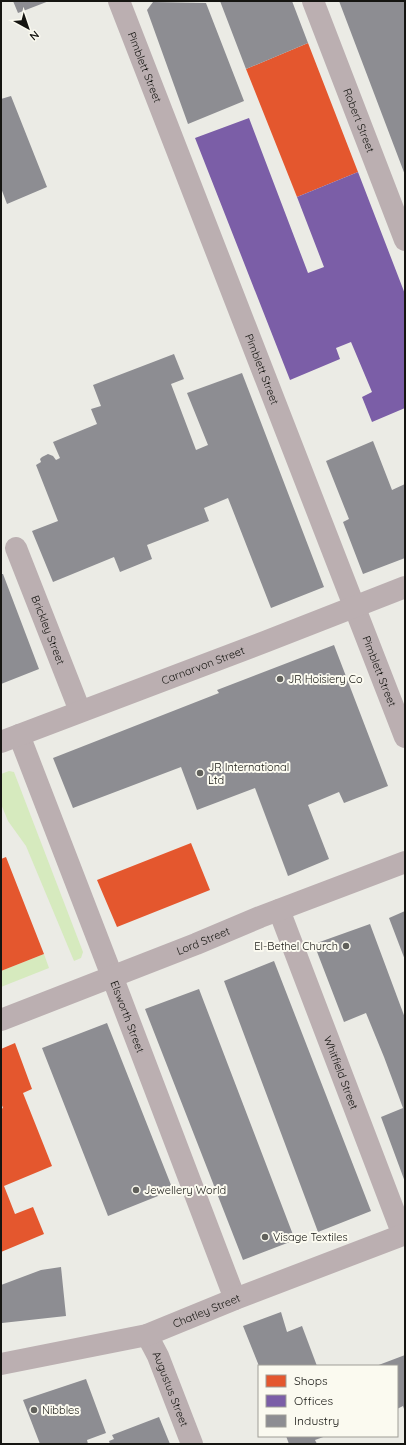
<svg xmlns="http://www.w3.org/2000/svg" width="406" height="1445" viewBox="0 0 406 1445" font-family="Quicksand,sans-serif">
  <rect width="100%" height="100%" fill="#ebebe5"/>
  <!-- green -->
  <path fill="#d6eabe" d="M 9,771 L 14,772 L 83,952 L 81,958 L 74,961 L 26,846 L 8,821 L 1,804 L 1,774 Z
    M 44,954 L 49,968 L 1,987 L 1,971 Z"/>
  <!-- shops -->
  <path fill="#e4572e" d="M 308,43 L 358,172 L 297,197 L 246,69 Z
    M 191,843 L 210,890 L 117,927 L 97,880 Z
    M 6,857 L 44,954 L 1,971 L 1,859 Z
    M 15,1043 L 32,1089 L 23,1093 L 52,1166 L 4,1186 L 15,1214 L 33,1207 L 44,1234 L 1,1252 L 1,1109 L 3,1108 L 1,1103 L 1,1049 Z"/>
  <!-- offices -->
  <path fill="#7b5ea7" d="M 249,118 L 308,273 L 324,267 L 297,197 L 358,172 L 405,294 L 405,408 L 372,422 L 362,397 L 372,392 L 351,342 L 336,348 L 340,359 L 290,380 L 195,138 Z"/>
  <!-- industry -->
  <path fill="#8d8d92" d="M 13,1 L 49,1 L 18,13 Z
    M 220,1 L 292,1 L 308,43 L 246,69 Z
    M 339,1 L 405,1 L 405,175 Z
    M 153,2 L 206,3 L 244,101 L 188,124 L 147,10 Z
    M 11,96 L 47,187 L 7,204 L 1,188 L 1,99 Z
    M 174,354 L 184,379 L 171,384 L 196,450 L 208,445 L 187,393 L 242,373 L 324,587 L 271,608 L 228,498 L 204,508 L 209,521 L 147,545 L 152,559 L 120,572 L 114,557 L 53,582 L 32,531 L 58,521 L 36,465 L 41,462 L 40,459 L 42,457 L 48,454 L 53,456 L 56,460 L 60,458 L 53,442 L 97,424 L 91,409 L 101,406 L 93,385 Z
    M 373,441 L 392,490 L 405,484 L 405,558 L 363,574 L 343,522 L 349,519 L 326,461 Z
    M 1,574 L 3,574 L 39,669 L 1,684 Z
    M 334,645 L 388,786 L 344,803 L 339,792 L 308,805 L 329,859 L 288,876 L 255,788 L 197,810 L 181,767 L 73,808 L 53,758 L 219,693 L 217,690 Z
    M 405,911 L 405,960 L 389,918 Z
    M 370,924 L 405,1018 L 405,1182 L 381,1117 L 403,1108 L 384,1057 L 366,1013 L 344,1022 L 314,944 Z
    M 274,961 L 371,1211 L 318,1232 L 224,981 Z
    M 199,989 L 295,1240 L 243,1260 L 145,1009 Z
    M 107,1023 L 173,1190 L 108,1216 L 42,1048 Z
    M 61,1267 L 66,1316 L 2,1323 L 1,1285 L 41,1270 Z
    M 281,1312 L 287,1332 L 302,1326 L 317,1366 L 259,1366 L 243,1326 Z
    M 405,1355 L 405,1412 L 403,1406 L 397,1409 L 397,1366 L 376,1366 Z
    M 86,1379 L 106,1433 L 87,1440 L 88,1444 L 40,1444 L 23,1400 Z
    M 159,1417 L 170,1444 L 110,1444 L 109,1441 L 114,1439 L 112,1435 Z
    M 286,1436 L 326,1436 L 315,1440 L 317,1444 L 289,1444 Z"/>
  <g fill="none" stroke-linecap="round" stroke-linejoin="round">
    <!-- minor -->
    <g stroke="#bbafb1" stroke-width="22">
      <path id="s1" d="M 119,1 L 405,737"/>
      <path id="s2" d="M 313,1 L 405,240"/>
      <path id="s3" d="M 16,548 L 80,711"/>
      <path id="s4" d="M 19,735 L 112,976 L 235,1299"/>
      <path id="s5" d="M 1,742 L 267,641 L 405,587"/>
      <path id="s6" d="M 279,910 L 403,1235"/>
      <path id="s7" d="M 1,1020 L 196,944 L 260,917 L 405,862"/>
      <path id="s8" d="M 147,1335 L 158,1356 L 192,1444"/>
      <path id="s9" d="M 1,1364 L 147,1335 L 235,1299 L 405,1234"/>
    </g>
  </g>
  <!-- markers -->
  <g fill="#60605b" stroke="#fbfaf0" stroke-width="1.5">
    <circle cx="280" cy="679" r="4"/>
    <circle cx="200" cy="773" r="4"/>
    <circle cx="346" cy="946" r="4"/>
    <circle cx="136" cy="1190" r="4"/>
    <circle cx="265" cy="1237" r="4"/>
    <circle cx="34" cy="1410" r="4"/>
  </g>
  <g text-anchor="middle" stroke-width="4" stroke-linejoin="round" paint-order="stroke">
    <!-- street labels -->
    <g font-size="11" fill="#151511" stroke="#fbfaf0">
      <text dy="4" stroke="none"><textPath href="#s1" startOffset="71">Pimblett Street</textPath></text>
      <text dy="4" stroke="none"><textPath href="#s2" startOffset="128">Robert Street</textPath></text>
      <text dy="4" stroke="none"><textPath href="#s1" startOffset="395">Pimblett Street</textPath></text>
      <text dy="4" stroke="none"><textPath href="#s3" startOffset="88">Brickley Street</textPath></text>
      <text dy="4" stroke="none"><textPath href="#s5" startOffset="216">Carnarvon Street</textPath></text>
      <text dy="4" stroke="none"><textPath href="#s1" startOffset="719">Pimblett Street</textPath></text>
      <text dy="4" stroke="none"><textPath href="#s7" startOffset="217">Lord Street</textPath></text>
      <text dy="4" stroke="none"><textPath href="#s4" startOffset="302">Elsworth Street</textPath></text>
      <text dy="4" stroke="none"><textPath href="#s6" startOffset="174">Whitfield Street</textPath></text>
      <text dy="4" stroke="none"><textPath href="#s9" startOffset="213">Chatley Street</textPath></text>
      <text dy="4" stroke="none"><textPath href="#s8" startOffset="59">Augustus Street</textPath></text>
    </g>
    <!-- poi labels -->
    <g font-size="11" fill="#151511" stroke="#fbfaf0" text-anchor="start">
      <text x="288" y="683">JR Hoisiery Co</text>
      <text x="208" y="771">JR International<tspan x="208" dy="13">Ltd</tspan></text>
      <text x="338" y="950" text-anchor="end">El-Bethel Church</text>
      <text x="144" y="1194">Jewellery World</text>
      <text x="273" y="1241">Visage Textiles</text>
      <text x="42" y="1414">Nibbles</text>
    </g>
  </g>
  <!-- border -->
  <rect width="406" height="1445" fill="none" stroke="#151511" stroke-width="4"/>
  <!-- legend -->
  <rect x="258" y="1365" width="140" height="72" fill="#fbfaf0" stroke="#9f9e97"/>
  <rect x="266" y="1375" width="20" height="12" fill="#e4572e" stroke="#9f9e97"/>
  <text x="294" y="1385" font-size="12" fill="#151511">Shops</text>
  <rect x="266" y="1395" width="20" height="12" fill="#7b5ea7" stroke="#9f9e97"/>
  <text x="294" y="1405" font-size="12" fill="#151511">Offices</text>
  <rect x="266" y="1415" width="20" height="12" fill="#8d8d92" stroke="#9f9e97"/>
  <text x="294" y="1425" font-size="12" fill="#151511">Industry</text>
  <!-- north arrow -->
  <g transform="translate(28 28) rotate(140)" stroke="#fbfaf0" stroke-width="3" paint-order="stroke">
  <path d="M0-3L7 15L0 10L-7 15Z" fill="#151511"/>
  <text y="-6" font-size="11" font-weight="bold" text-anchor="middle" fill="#151511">N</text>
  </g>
</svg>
